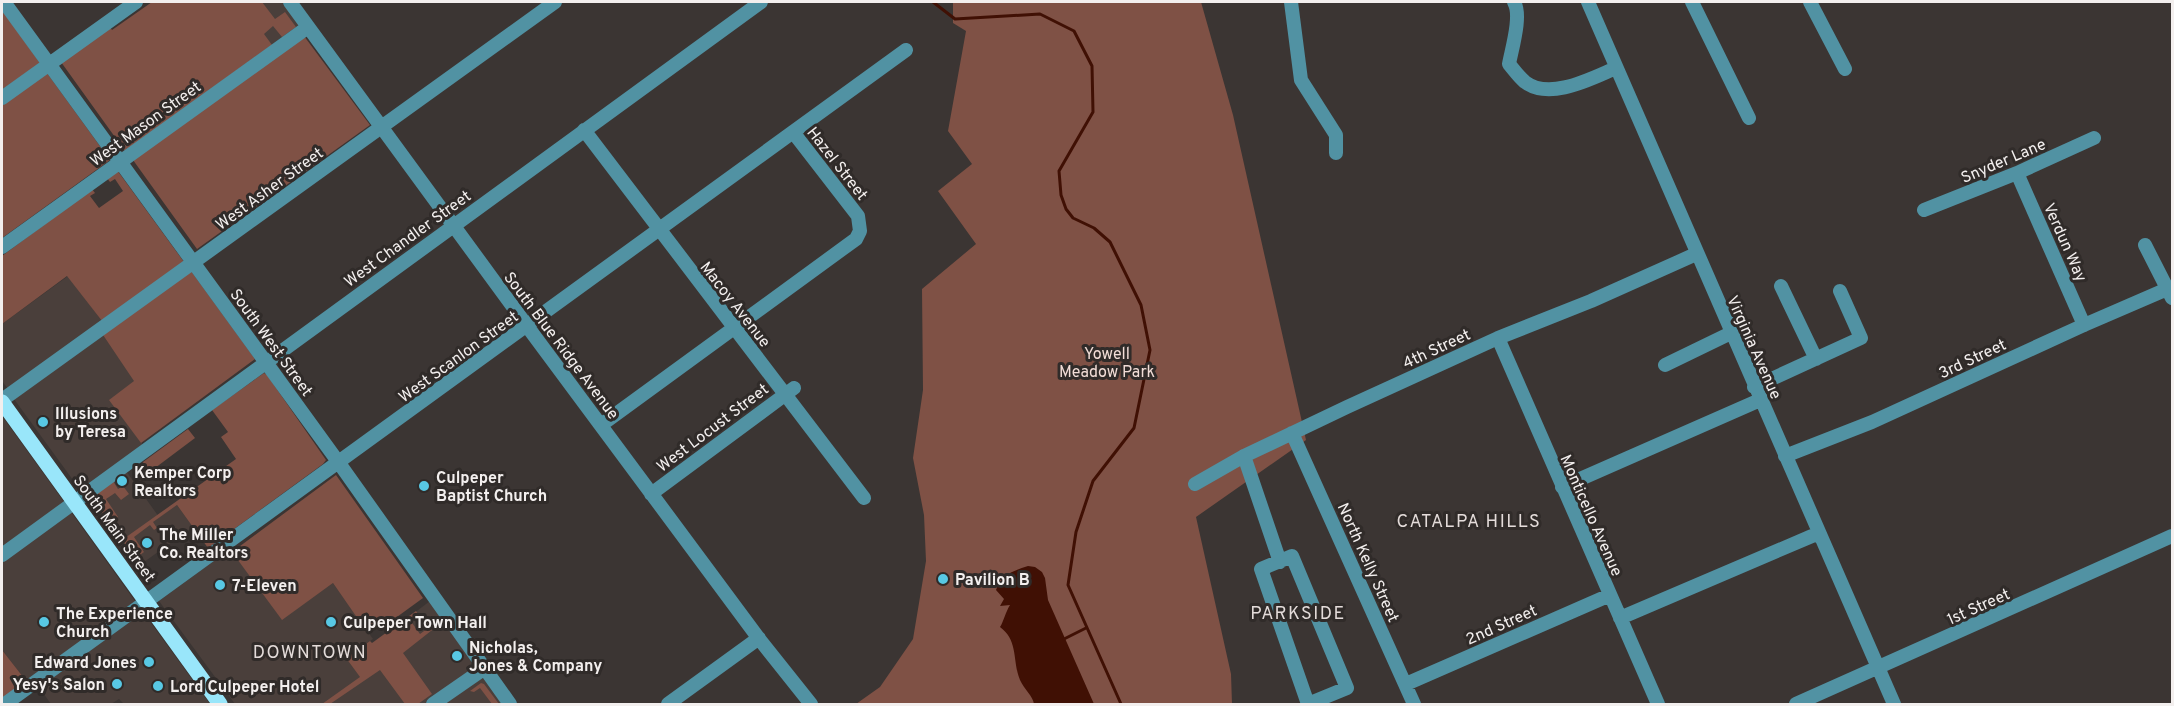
<svg xmlns="http://www.w3.org/2000/svg" width="2174" height="706" viewBox="0 0 2174 706" font-family="Overpass,sans-serif">
  <rect width="100%" height="100%" fill="#3b3533"/>
  <!-- built -->
  <path fill="#4a3f3b" d="M 232,2 L 284,2 L 301,23 L 266,49 Z
    M 68,276 L 102,321 L 8,389 L 2,381 L 2,324 Z
    M 103,335 L 135,381 L 110,400 L 143,445 L 81,491 L 14,399 Z
    M 2,416 L 64,502 L 2,548 Z
    M 126,471 L 159,517 L 177,505 L 193,527 L 137,567 L 87,500 Z
    M 71,512 L 137,604 L 27,682 L 2,650 L 2,562 Z
    M 230,549 L 282,619 L 333,583 L 373,639 L 346,658 L 362,679 L 405,620 L 430,601 L 477,667 L 424,704 L 235,704 L 159,601 Z
    M 143,612 L 210,704 L 124,704 L 119,699 L 111,704 L 51,704 L 38,686 Z
    M 483,678 L 503,704 L 444,704 L 480,679 Z"/>
  <!-- green -->
  <path fill="#7f5145" d="M 152,2 L 262,2 L 275,19 L 285,12 L 296,27 L 282,37 L 273,26 L 264,34 L 272,45 L 125,151 L 61,62 L 110,27 L 112,30 Z
    M 953,2 L 1201,2 L 1233,115 L 1306,440 L 1196,517 L 1231,674 L 1232,704 L 856,704 L 880,687 L 913,639 L 926,561 L 924,515 L 913,458 L 923,390 L 922,289 L 976,244 L 938,191 L 972,164 L 948,131 L 966,31 L 953,23 Z
    M 2,10 L 40,63 L 2,90 Z
    M 304,36 L 370,125 L 197,249 L 133,160 Z
    M 47,73 L 110,160 L 2,238 L 2,105 Z
    M 117,170 L 184,262 L 102,321 L 67,276 L 2,324 L 2,256 L 92,189 L 95,193 L 90,196 L 99,208 L 123,191 L 115,179 L 110,182 L 107,178 Z
    M 191,271 L 255,359 L 141,443 L 109,400 L 134,381 L 103,335 Z
    M 264,373 L 267,375 L 326,460 L 323,464 L 208,548 L 177,505 L 153,522 L 157,528 L 154,530 L 150,525 L 134,537 L 144,552 L 136,558 L 122,540 L 236,459 L 221,437 L 228,432 L 212,410 Z
    M 188,429 L 195,438 L 147,474 L 143,462 Z
    M 336,475 L 423,598 L 390,622 L 367,632 L 333,583 L 282,620 L 232,552 Z
    M 113,481 L 118,489 L 123,486 L 129,494 L 121,500 L 115,493 L 106,499 L 118,517 L 109,523 L 91,498 Z
    M 416,611 L 418,614 L 410,620 L 420,634 L 439,620 L 441,623 L 403,653 L 432,694 L 418,704 L 405,704 L 380,670 L 330,704 L 322,704 L 360,677 L 346,658 L 370,641 L 372,643 Z
    M 2,650 L 27,682 L 2,700 Z
    M 481,683 L 484,684 L 499,704 L 492,704 L 480,688 L 474,692 L 470,691 Z"/>
  <!-- water -->
  <path fill="#401004" d="M 1028,566 L 1035,567 L 1042,572 L 1045,578 L 1048,600 L 1094,704 L 1034,704 C 1033,696 1024,689 1020,680 C 1012,661 1019,641 1000,627 C 1003,623 1006,611 1010,605 L 1000,606 L 1004,599 L 996,590 C 1002,574 1013,571 1028,566 Z"/>
  <g fill="none" stroke-linecap="round" stroke-linejoin="round">
    <!-- stream -->
    <path stroke="#401004" stroke-width="3" d="M 933,2 L 955,19 L 1040,14 L 1074,31 L 1092,66 L 1093,112 L 1059,171 L 1061,195 L 1066,209 L 1073,218 L 1094,228 L 1110,242 L 1141,305 L 1150,350 L 1134,428 L 1093,481 L 1076,532 L 1068,585 L 1121,704
      M 1064,639 L 1086,628"/>
    <!-- minor -->
    <path stroke="#5192a3" stroke-width="14" d="M 4,2 L 339,463 L 510,704
      M 290,2 L 527,326 L 760,640 L 811,704
      M 1291,2 L 1301,80 L 1336,135 L 1336,153
      M 1514,2 C 1522,15 1512,48 1509,64 C 1514,70 1519,77 1525,82 C 1550,101 1592,78 1616,68
      M 1588,2 L 1894,704
      M 1692,2 L 1749,118
      M 1810,2 L 1845,69
      M 2,98 L 136,2
      M 584,130 L 864,498
      M 2017,173 L 2084,325
      M 1924,210 L 2017,173 L 2094,138
      M 2145,245 L 2172,298
      M 2,247 L 308,27
      M 1781,286 L 1816,359
      M 1498,338 L 1658,704
      M 1665,365 L 1731,333
      M 1754,387 L 1861,338 L 1840,291
      M 2,400 L 555,2
      M 601,425 L 856,239 L 860,231 L 858,216 L 793,132
      M 1292,433 L 1414,704
      M 1244,456 L 1280,562
      M 1785,456 L 1872,422 L 2084,325 L 2172,287
      M 1195,484 L 1244,456 L 1347,407 L 1498,338 L 1591,301 L 1696,254
      M 1562,487 L 1760,400
      M 651,494 L 794,388
      M 2,555 L 761,2
      M 1292,556 L 1347,688 L 1308,704 L 1261,569 Z
      M 1620,618 L 1819,533
      M 1406,684 L 1610,595
      M 5,704 L 906,50
      M 433,704 L 485,668
      M 668,704 L 759,638
      M 1796,704 L 2172,536"/>
    <!-- major -->
    <path stroke="#99e6fa" stroke-width="15" d="M 2,402 L 220,704"/>
  </g>
  <!-- markers -->
  <g fill="#58c8e4" stroke="#302b29" stroke-width="2">
    <circle cx="43" cy="422" r="6"/>
    <circle cx="122" cy="481" r="6"/>
    <circle cx="424" cy="486" r="6"/>
    <circle cx="147" cy="543" r="6"/>
    <circle cx="943" cy="579" r="6"/>
    <circle cx="220" cy="585" r="6"/>
    <circle cx="44" cy="622" r="6"/>
    <circle cx="331" cy="622" r="6"/>
    <circle cx="457" cy="656" r="6"/>
    <circle cx="149" cy="662" r="6"/>
    <circle cx="117" cy="684" r="6"/>
    <circle cx="158" cy="686" r="6"/>
  </g>
  <g text-anchor="middle" stroke-width="6" stroke-linejoin="round" paint-order="stroke">
    <!-- street labels -->
    <g font-size="16" fill="#f3efee" stroke="#302b29">
      <text transform="translate(145 123) rotate(-36)" y="6">West Mason Street</text>
      <text transform="translate(2003 160) rotate(-23)" y="6">Snyder Lane</text>
      <text transform="translate(838 163) rotate(52)" y="6">Hazel Street</text>
      <text transform="translate(269 188) rotate(-36)" y="6">West Asher Street</text>
      <text transform="translate(407 238) rotate(-36)" y="6">West Chandler Street</text>
      <text transform="translate(2066 242) rotate(66)" y="6">Verdun Way</text>
      <text transform="translate(736 304) rotate(52)" y="6">Macoy Avenue</text>
      <text transform="translate(272 342) rotate(54)" y="6">South West Street</text>
      <text transform="translate(562 345) rotate(53)" y="6">South Blue Ridge Avenue</text>
      <text transform="translate(1755 347) rotate(66)" y="6">Virginia Avenue</text>
      <text transform="translate(1436 348) rotate(-25)" y="6">4th Street</text>
      <text transform="translate(458 356) rotate(-36)" y="6">West Scanlon Street</text>
      <text transform="translate(1972 358) rotate(-25)" y="6">3rd Street</text>
      <text transform="translate(712 427) rotate(-37)" y="6">West Locust Street</text>
      <text transform="translate(1592 515) rotate(66)" y="6">Monticello Avenue</text>
      <text transform="translate(115 528) rotate(54)" y="6">South Main Street</text>
      <text transform="translate(1369 562) rotate(66)" y="6">North Kelly Street</text>
      <text transform="translate(1978 606) rotate(-24)" y="6">1st Street</text>
      <text transform="translate(1501 624) rotate(-24)" y="6">2nd Street</text>
    </g>
    <!-- park labels -->
    <g font-size="16" fill="#f2ddd7" stroke="#302b29">
      <text x="1107" y="359">Yowell<tspan x="1107" dy="18">Meadow Park</tspan></text>
    </g>
    <!-- poi labels -->
    <g font-size="16" font-weight="bold" fill="#f3efee" stroke="#302b29" text-anchor="start">
      <text x="55" y="419">Illusions<tspan x="55" dy="18">by Teresa</tspan></text>
      <text x="134" y="478">Kemper Corp<tspan x="134" dy="18">Realtors</tspan></text>
      <text x="436" y="483">Culpeper<tspan x="436" dy="18">Baptist Church</tspan></text>
      <text x="159" y="540">The Miller<tspan x="159" dy="18">Co. Realtors</tspan></text>
      <text x="955" y="585">Pavilion B</text>
      <text x="232" y="591">7-Eleven</text>
      <text x="56" y="619">The Experience<tspan x="56" dy="18">Church</tspan></text>
      <text x="343" y="628">Culpeper Town Hall</text>
      <text x="469" y="653">Nicholas,<tspan x="469" dy="18">Jones &amp; Company</tspan></text>
      <text x="137" y="668" text-anchor="end">Edward Jones</text>
      <text x="105" y="690" text-anchor="end">Yesy's Salon</text>
      <text x="170" y="692">Lord Culpeper Hotel</text>
    </g>
    <!-- neighbourhood labels -->
    <g font-size="18" letter-spacing="1.5" fill="#e4dcda" stroke="#302b29">
      <text x="1469" y="527">CATALPA HILLS</text>
      <text x="1298" y="619">PARKSIDE</text>
      <text x="310" y="658">DOWNTOWN</text>
    </g>
  </g>
  <!-- border -->
  <rect width="2174" height="706" fill="none" stroke="#f3efee" stroke-width="6"/>
</svg>
